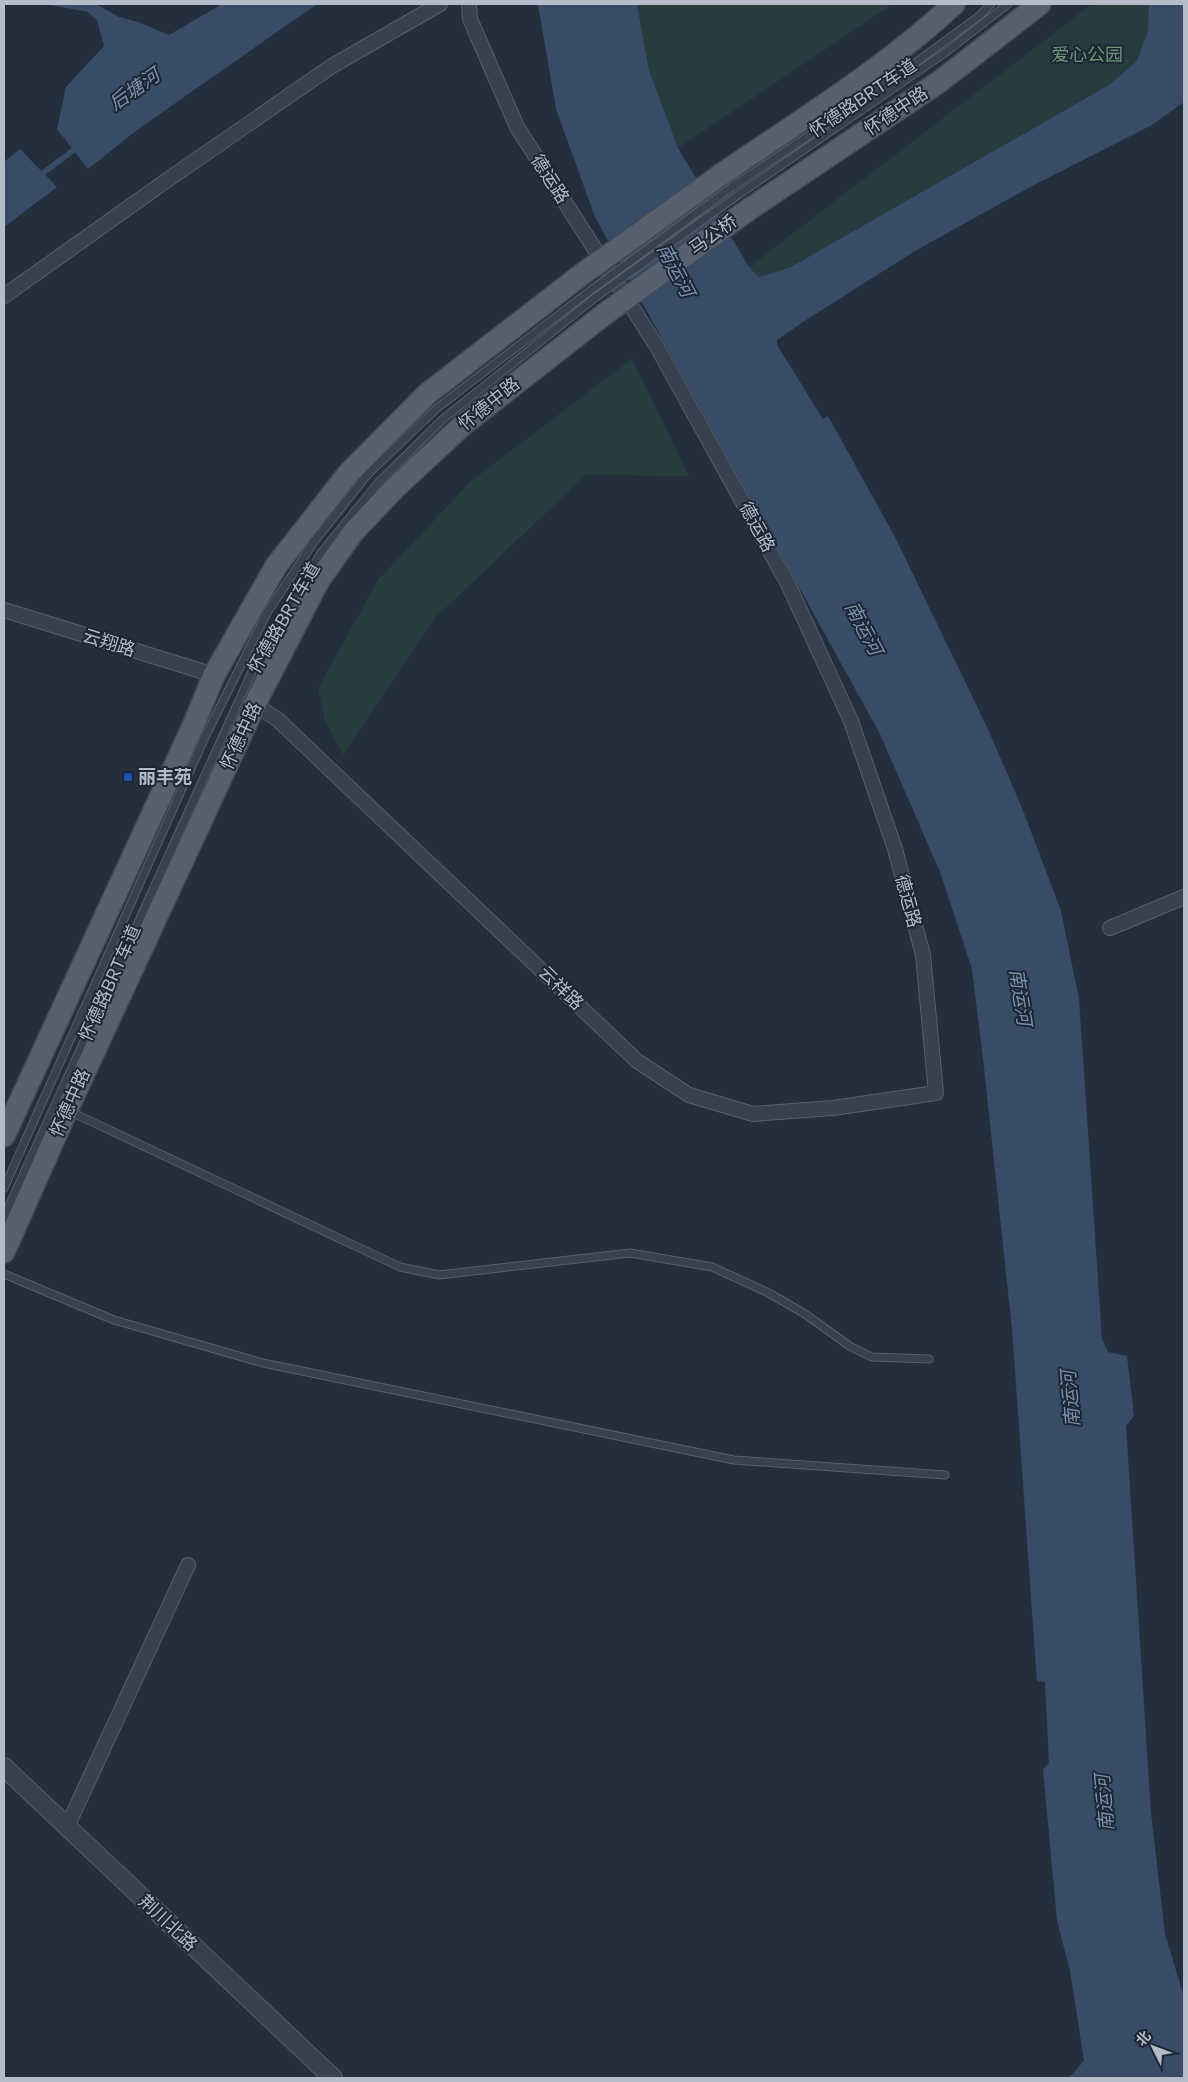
<svg xmlns="http://www.w3.org/2000/svg" width="1188" height="2082" viewBox="0 0 1188 2082" font-family="Commissioner,'Noto Sans SC',sans-serif">
  <rect width="100%" height="100%" fill="#242f3e"/>
  <!-- green -->
  <path fill="#263c3f" d="M 637,4 L 893,4 L 678,148 L 649,70 Z
    M 1092,4 L 1149,4 L 1148,31 L 1137,61 L 1109,85 L 789,268 L 759,277 L 749,267 Z
    M 632,359 L 689,476 L 586,475 L 435,618 L 343,755 L 325,721 L 318,688 L 378,580 L 471,481 Z"/>
  <!-- water -->
  <path fill="#394c67" d="M 46,4 L 96,4 L 119,17 L 138,22 L 169,35 L 222,4 L 317,4 L 137,130 L 88,169 L 57,129 L 66,87 L 104,46 L 97,20 L 88,12 Z
    M 538,4 L 637,4 L 649,70 L 678,148 L 749,267 L 759,277 L 789,268 L 1109,85 L 1137,61 L 1148,31 L 1149,4 L 1184,4 L 1184,102 L 1152,125 L 1034,185 L 915,251 L 806,320 L 777,340 L 777,345 L 823,419 L 828,416 L 895,537 L 987,727 L 1022,808 L 1061,911 L 1079,999 L 1102,1339 L 1108,1352 L 1127,1356 L 1134,1416 L 1126,1426 L 1151,1813 L 1165,1934 L 1184,1997 L 1184,2078 L 1069,2078 L 1084,2061 L 1070,1970 L 1057,1921 L 1043,1769 L 1049,1763 L 1045,1682 L 1037,1681 L 1012,1329 L 984,1067 L 972,969 L 940,872 L 880,734 L 595,217 L 556,109 Z
    M 20,149 L 57,187 L 4,227 L 4,162 Z"/>
  <g fill="none" stroke-linecap="round" stroke-linejoin="round">
    <!-- stream -->
    <path stroke="#394c67" stroke-width="5.5" d="M 39,176 L 79,146"/>
    <defs>
      <path id="service" d="M 732,187 L 892,80 L 979,16 L 991,4
        M 738,195 L 946,52 L 1008,4
        M 69,1111 L 400,1267 L 439,1275 L 630,1253 L 712,1267 L 769,1293 L 805,1314 L 851,1347 L 872,1357 L 929,1359
        M 4,1188 L 206,735 L 267,613 L 314,542 L 368,474 L 436,409 L 591,290
        M 4,1217 L 261,652 L 321,553 L 378,483 L 443,419 L 596,297
        M 4,1274 L 114,1320 L 263,1363 L 734,1460 L 945,1475"/>
      <path id="minor" d="M 4,296 L 163,183 L 332,66 L 440,4
        M 4,610 L 214,675
        M 255,705 L 277,719 L 637,1061 L 689,1095 L 753,1114 L 833,1108 L 936,1093 L 923,955 L 895,849 L 851,721 L 788,584 L 656,345 L 517,127 L 470,19 L 469,4
        M 1110,928 L 1184,897
        M 67,1827 L 188,1565"/>
      <path id="tertiary" d="M 4,1767 L 333,2078"/>
      <path id="primary" d="M 722,174 C 801,120 884,69 954,4
        M 748,210 L 939,82 L 1040,4
        M 4,1136 L 193,726 L 214,675 L 276,566 L 348,474 L 427,394 L 581,275
        M 4,1252 L 67,1110 L 260,694 L 319,580 L 354,531 L 396,487 L 464,424 L 606,313"/>
    </defs>
    <!-- service casing -->
    <use href="#service" stroke="#565f6c" stroke-width="9"/>
    <!-- minor casing -->
    <use href="#minor" stroke="#565f6c" stroke-width="16"/>
    <!-- tertiary casing -->
    <use href="#tertiary" stroke="#565f6c" stroke-width="20"/>
    <!-- primary casing -->
    <use href="#primary" stroke="#414a57" stroke-width="24"/>
    <!-- service -->
    <use href="#service" stroke="#38414e" stroke-width="7"/>
    <!-- minor -->
    <use href="#minor" stroke="#38414e" stroke-width="14"/>
    <!-- tertiary -->
    <use href="#tertiary" stroke="#38414e" stroke-width="18"/>
    <!-- primary -->
    <use href="#primary" stroke="#56606e" stroke-width="21"/>
    <defs>
      <path id="service-bridge" d="M 591,290 L 732,187
        M 596,297 L 738,195"/>
      <path id="primary-bridge" d="M 581,275 L 722,174
        M 606,313 L 748,210"/>
    </defs>
    <!-- service-bridge casing -->
    <use href="#service-bridge" stroke="#565f6c" stroke-width="9" stroke-linecap="butt"/>
    <!-- primary-bridge casing -->
    <use href="#primary-bridge" stroke="#414a57" stroke-width="24" stroke-linecap="butt"/>
    <!-- service-bridge -->
    <use href="#service-bridge" stroke="#38414e" stroke-width="7"/>
    <!-- primary-bridge -->
    <use href="#primary-bridge" stroke="#56606e" stroke-width="21"/>
  </g>
  <!-- markers -->
  <rect fill="#1a4fb4" stroke="#1d2633" stroke-width="2" x="123" y="772" width="10" height="10" rx="2.5"/>
  <g text-anchor="middle" stroke-width="4" stroke-linejoin="round" paint-order="stroke">
    <!-- park labels -->
    <g font-size="18" fill="#6b9a76" stroke="#1d2633">
      <text x="1087" y="61">爱心公园</text>
    </g>
    <!-- street labels -->
    <g font-size="18" fill="#b4bcc9" stroke="#1d2633">
      <text transform="translate(863 98) rotate(-34)" y="6">怀德路BRT车道</text>
      <text transform="translate(896 111) rotate(-34)" y="6">怀德中路</text>
      <text transform="translate(550 179) rotate(57)" y="6">德运路</text>
      <text transform="translate(713 235) rotate(-36)" y="6">马公桥</text>
      <text transform="translate(489 404) rotate(-39)" y="6">怀德中路</text>
      <text transform="translate(757 527) rotate(61)" y="6">德运路</text>
      <text transform="translate(284 618) rotate(-60)" y="6">怀德路BRT车道</text>
      <text transform="translate(109 643) rotate(17)" y="6">云翔路</text>
      <text transform="translate(241 736) rotate(-65)" y="6">怀德中路</text>
      <text transform="translate(908 901) rotate(75)" y="6">德运路</text>
      <text transform="translate(110 983) rotate(-66)" y="6">怀德路BRT车道</text>
      <text transform="translate(561 988) rotate(44)" y="6">云祥路</text>
      <text transform="translate(70 1103) rotate(-66)" y="6">怀德中路</text>
      <text transform="translate(168 1923) rotate(43)" y="6">荆川北路</text>
    </g>
    <!-- poi labels -->
    <g font-size="18" font-weight="bold" fill="#b4bcc9" stroke="#1d2633" text-anchor="start">
      <text x="138" y="783">丽丰苑</text>
    </g>
    <!-- water labels -->
    <g font-size="19" font-style="italic" fill="#7c92b1" stroke="#1d2633">
      <text transform="translate(134 89) rotate(-35)" y="7">后塘河</text>
      <text transform="translate(676 270) rotate(62)" y="7">南运河</text>
      <text transform="translate(864 628) rotate(62)" y="7">南运河</text>
      <text transform="translate(1021 997) rotate(81)" y="7">南运河</text>
      <text transform="translate(1070 1399) rotate(-95)" y="7">南运河</text>
      <text transform="translate(1104 1803) rotate(-95)" y="7">南运河</text>
    </g>
  </g>
  <!-- border -->
  <rect width="1188" height="2082" fill="none" stroke="#b4bcc9" stroke-width="10"/>
  <!-- north arrow -->
  <g transform="translate(1153 2047) rotate(312)" stroke="#1d2633" stroke-width="4" paint-order="stroke">
  <path d="M0-4L9 19L0 12L-9 19Z" fill="#b4bcc9"/>
  <text y="-8" font-size="14" font-weight="bold" text-anchor="middle" fill="#b4bcc9">北</text>
  </g>
</svg>
